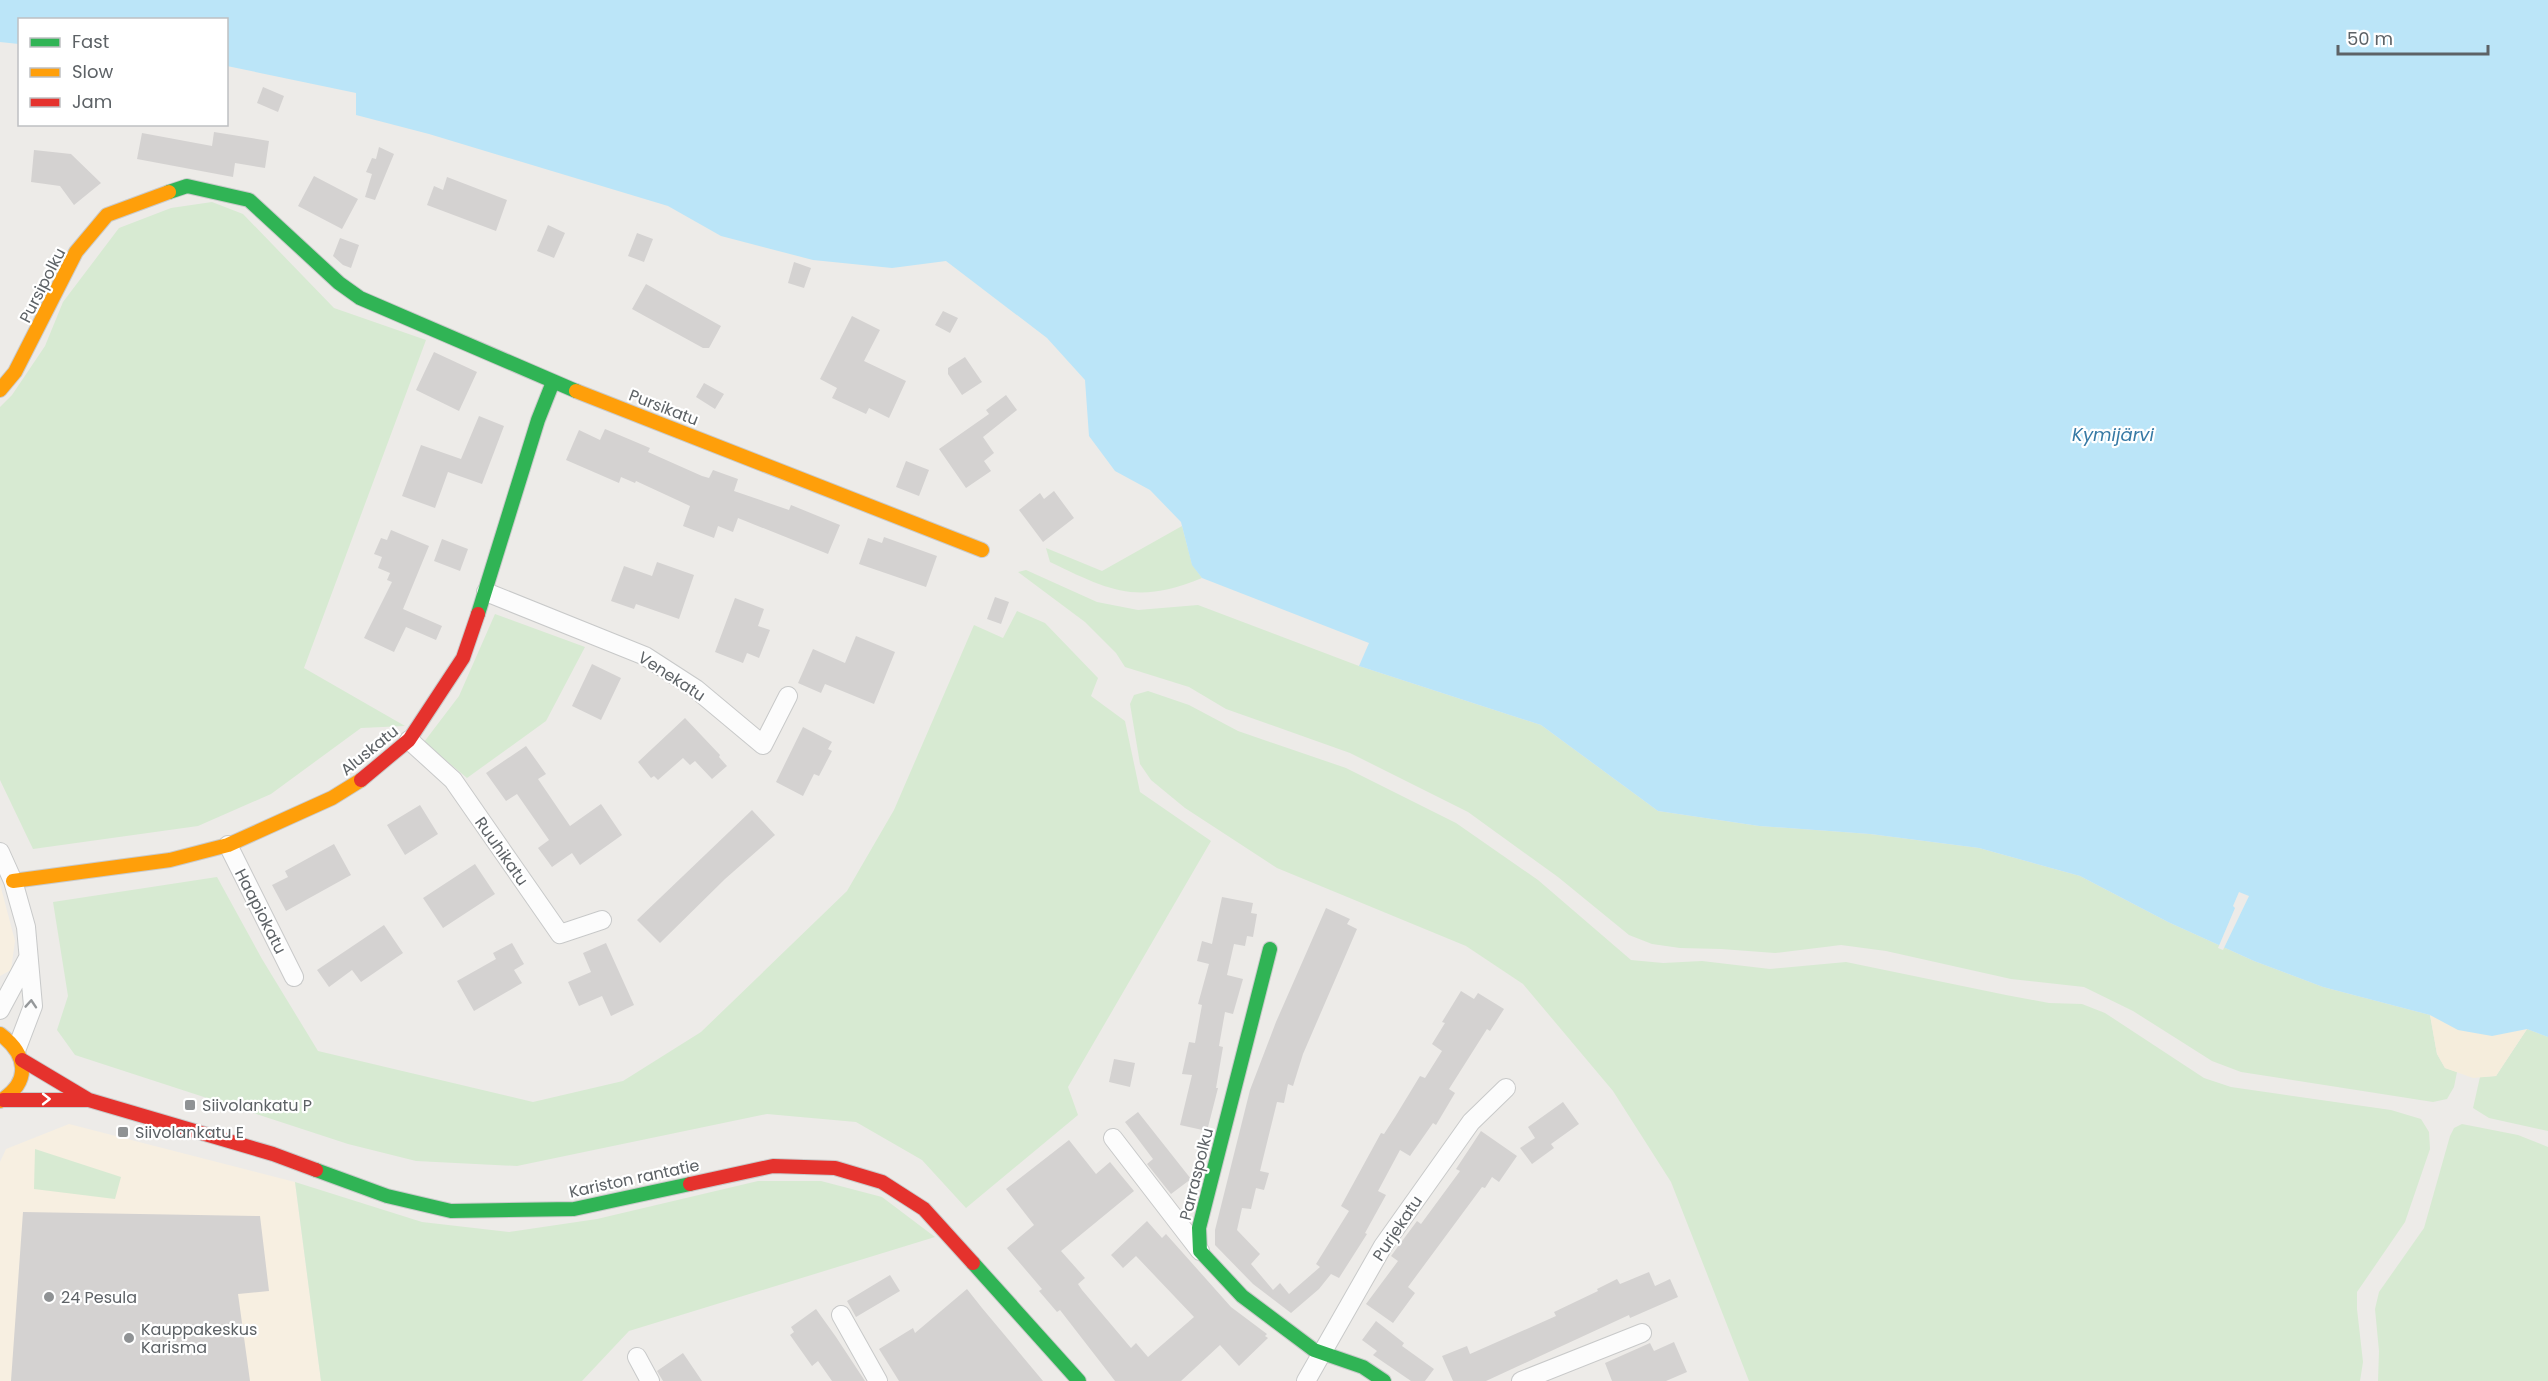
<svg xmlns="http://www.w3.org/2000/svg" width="2548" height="1381" viewBox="0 0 2548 1381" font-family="Poppins,sans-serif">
  <rect width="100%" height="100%" fill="#edebe8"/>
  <!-- commercial -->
  <path fill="#f7efe1" d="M 0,884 L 15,941 L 11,970 L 0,976 Z
    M 69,1124 L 295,1182 L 321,1381 L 0,1381 L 0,1162 L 6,1149 Z"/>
  <!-- green -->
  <path fill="#d7ead2" d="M 212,202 L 243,214 L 334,308 L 426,340 L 304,668 L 405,726 L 361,728 L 271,794 L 198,826 L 33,849 L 0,780 L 0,407 L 12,395 L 45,346 L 63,302 L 119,228 L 171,208 Z
    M 1182,526 L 1192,564 L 1202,578 C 1137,605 1110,591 1050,562 L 1046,548 L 1102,571 Z
    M 1026,570 L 1097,602 L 1138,610 L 1198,605 L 1359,666 L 1541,725 L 1658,811 L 1759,826 L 1870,834 L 1979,848 L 2080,876 L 2168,922 L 2254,961 L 2323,987 L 2430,1015 L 2437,1054 L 2445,1068 L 2457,1072 L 2454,1087 L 2447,1099 L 2433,1102 L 2241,1072 L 2212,1061 L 2133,1011 L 2084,987 L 2011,979 L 1886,951 L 1841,945 L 1775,953 L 1721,949 L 1680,948 L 1652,944 L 1629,935 L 1558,877 L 1468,812 L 1350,753 L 1226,709 L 1189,687 L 1125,667 L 1116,653 L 1085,622 L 1018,572 Z
    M 1017,611 L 1045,623 L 1098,678 L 1091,696 L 1125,721 L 1140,792 L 1211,841 L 1068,1087 L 1078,1115 L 966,1208 L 922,1160 L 856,1122 L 767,1114 L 517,1166 L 416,1161 L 348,1144 L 75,1055 L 57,1030 L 68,996 L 53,902 L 217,877 L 262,959 L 318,1051 L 533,1102 L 623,1081 L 701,1032 L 847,891 L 894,810 L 974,625 L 1003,638 Z
    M 495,614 L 585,647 L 546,721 L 467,778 L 424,742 L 459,696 Z
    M 1148,691 L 1189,705 L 1238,731 L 1346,768 L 1456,823 L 1538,880 L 1631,960 L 1663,963 L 1702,961 L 1770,969 L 1846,962 L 2006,995 L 2049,1003 L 2082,1004 L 2105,1013 L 2204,1078 L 2231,1087 L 2391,1110 L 2421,1119 L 2429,1132 L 2430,1149 L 2405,1222 L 2357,1292 L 2357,1309 L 2363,1362 L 2360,1381 L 1749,1381 L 1671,1182 L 1613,1091 L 1523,984 L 1466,946 L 1277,868 L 1185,808 L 1151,780 L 1140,764 L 1130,704 L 1134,695 Z
    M 2527,1029 L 2548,1037 L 2548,1131 L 2489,1118 L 2473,1108 L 2480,1077 L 2496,1076 Z
    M 2462,1124 L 2518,1135 L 2548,1147 L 2548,1381 L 2378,1381 L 2379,1351 L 2375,1309 L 2379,1292 L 2424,1228 L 2450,1136 L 2454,1128 Z
    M 35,1149 L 121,1177 L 115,1199 L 34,1189 Z
    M 758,1181 L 821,1181 L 882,1197 L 935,1237 L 629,1331 L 582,1381 L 321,1381 L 295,1182 L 422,1222 L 509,1232 L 597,1219 Z"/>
  <!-- sand -->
  <path fill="#f5eddc" d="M 2430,1015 C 2471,1036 2482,1038 2527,1029 L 2496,1076 L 2473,1078 L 2445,1068 L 2437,1054 Z"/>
  <!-- water -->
  <path fill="#bbe5f8" d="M 0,0 L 2548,0 L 2548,1037 L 2527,1029 L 2492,1036 L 2458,1030 L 2430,1015 L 2323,987 L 2254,961 L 2168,922 L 2080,876 L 1979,848 L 1870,834 L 1759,826 L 1658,811 L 1541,725 L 1359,666 L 1369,643 L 1202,578 L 1192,565 L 1181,522 L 1150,490 L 1115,471 L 1089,436 L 1085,380 L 1047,338 L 946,261 L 892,268 L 813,260 L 721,236 L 668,206 L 429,134 L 356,115 L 356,93 L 227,66 L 226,20 L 20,20 L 19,44 L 0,42 Z"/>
  <!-- pier -->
  <path fill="#edebe8" d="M 2239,892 L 2249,896 L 2223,950 L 2218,948 L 2235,908 L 2233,906 Z"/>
  <!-- building -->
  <path fill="#d4d2d1" d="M 263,87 L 284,96 L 278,112 L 257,103 Z
    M 214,132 L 269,141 L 265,168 L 235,163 L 233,177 L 137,159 L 142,133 L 212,146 Z
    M 379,147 L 394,154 L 375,200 L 365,197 L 372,174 L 366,172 L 372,158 L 376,159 Z
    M 34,150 L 71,154 L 101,183 L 74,205 L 60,186 L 31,182 Z
    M 314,176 L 358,199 L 342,229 L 298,206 Z
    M 447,177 L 507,200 L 496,231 L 427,205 L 434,186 L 443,190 Z
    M 548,225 L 565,233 L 554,258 L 537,251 Z
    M 637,233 L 653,239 L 644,262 L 628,256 Z
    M 340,238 L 359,245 L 351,268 L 343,265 L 333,256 Z
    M 794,262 L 811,268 L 804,288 L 788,283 Z
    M 646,284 L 721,326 L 709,348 L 703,348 L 632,309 Z
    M 943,311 L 958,318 L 950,333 L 935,325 Z
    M 852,316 L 880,330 L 864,361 L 906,381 L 889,418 L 869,408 L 866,414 L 832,398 L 837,388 L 820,379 Z
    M 434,352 L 477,372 L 459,411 L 416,390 Z
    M 965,357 L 982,382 L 962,395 L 948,374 L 948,368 Z
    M 704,383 L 724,394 L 715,409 L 696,397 Z
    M 1006,395 L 1017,410 L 983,437 L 994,453 L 984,461 L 991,471 L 966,488 L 939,449 L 989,414 L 986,410 Z
    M 479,416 L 504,426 L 482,484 L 448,472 L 435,508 L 402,496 L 421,445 L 461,459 Z
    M 605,429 L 650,448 L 648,452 L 702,476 L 709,478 L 713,470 L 738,479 L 734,491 L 789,510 L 791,505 L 840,525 L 828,554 L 738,518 L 733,532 L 718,526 L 714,538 L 683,526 L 690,506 L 636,481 L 635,483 L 621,477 L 619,483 L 566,460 L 579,430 L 600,440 Z
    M 906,461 L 929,470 L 919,496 L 896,487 Z
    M 1054,491 L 1074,518 L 1043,542 L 1019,510 L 1040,493 L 1044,499 Z
    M 391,530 L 429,546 L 403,609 L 442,626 L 436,640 L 406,627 L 394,652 L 364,638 L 392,582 L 387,580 L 390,573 L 378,568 L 382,557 L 374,554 L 381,538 L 387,540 Z
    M 884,537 L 937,556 L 926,587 L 859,564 L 868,538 L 882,543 Z
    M 442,539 L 468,549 L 460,571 L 434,561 Z
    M 657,562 L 694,575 L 679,619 L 636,604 L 634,609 L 611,601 L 624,566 L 652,576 Z
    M 995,597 L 1009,602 L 1001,624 L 987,619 Z
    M 735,598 L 764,609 L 758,626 L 770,630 L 759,658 L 747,653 L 743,663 L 715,652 Z
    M 856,636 L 895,652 L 874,704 L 825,684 L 821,693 L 798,683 L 813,649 L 845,663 Z
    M 592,664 L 621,678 L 601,720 L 572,706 Z
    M 685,718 L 720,755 L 719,757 L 727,766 L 712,779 L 695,761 L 690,765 L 683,758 L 658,780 L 654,776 L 651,778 L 638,762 Z
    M 803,727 L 832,742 L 828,749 L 832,751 L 819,776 L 814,774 L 803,796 L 776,782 Z
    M 526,746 L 546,774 L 538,779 L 570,826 L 601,804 L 622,835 L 580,865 L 572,853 L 552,867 L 538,848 L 549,840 L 517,794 L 506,801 L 486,773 Z
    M 420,805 L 438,834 L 405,855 L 387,825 Z
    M 752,810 L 775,835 L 725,879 L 660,943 L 637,920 Z
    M 334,844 L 351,875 L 286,911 L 272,885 L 288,877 L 285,871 Z
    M 475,864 L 495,894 L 443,928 L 423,898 Z
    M 1222,897 L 1253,903 L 1251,913 L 1257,914 L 1253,937 L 1247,936 L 1245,946 L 1234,944 L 1227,975 L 1243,979 L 1233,1014 L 1225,1012 L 1219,1046 L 1223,1047 L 1216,1088 L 1218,1088 L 1207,1131 L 1180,1125 L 1192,1075 L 1182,1074 L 1189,1042 L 1195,1043 L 1202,1005 L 1198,1004 L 1209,964 L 1197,961 L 1202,941 L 1212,944 Z
    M 1326,908 L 1350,919 L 1347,924 L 1357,929 L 1303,1054 L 1293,1086 L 1288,1084 L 1284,1103 L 1277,1102 L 1260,1171 L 1269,1173 L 1264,1190 L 1256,1188 L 1251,1209 L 1242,1208 L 1237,1230 L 1260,1254 L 1251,1264 L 1273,1290 L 1280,1283 L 1289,1294 L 1320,1267 L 1316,1264 L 1349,1211 L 1341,1206 L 1381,1133 L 1384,1134 L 1395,1117 L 1420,1076 L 1425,1078 L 1442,1051 L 1432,1044 L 1445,1023 L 1442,1022 L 1461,991 L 1474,999 L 1478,993 L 1504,1009 L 1490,1031 L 1487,1029 L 1449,1089 L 1455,1093 L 1436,1125 L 1433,1123 L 1410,1156 L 1400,1150 L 1378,1191 L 1386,1195 L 1365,1233 L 1367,1234 L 1339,1278 L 1331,1274 L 1319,1289 L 1291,1313 L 1253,1284 L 1215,1245 L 1215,1230 L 1250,1090 L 1276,1022 Z
    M 384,925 L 403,953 L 361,982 L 352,970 L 329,987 L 317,970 Z
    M 512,943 L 524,964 L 514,970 L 522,983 L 474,1011 L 457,981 L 496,959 L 493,953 Z
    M 606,943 L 634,1005 L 611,1016 L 602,996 L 579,1006 L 568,982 L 591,972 L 583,953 Z
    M 1114,1059 L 1135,1063 L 1130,1087 L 1109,1082 Z
    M 1563,1102 L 1579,1124 L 1551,1144 L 1554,1148 L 1532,1164 L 1520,1148 L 1535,1138 L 1528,1127 Z
    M 1138,1112 L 1191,1179 L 1171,1194 L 1147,1164 L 1153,1159 L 1125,1122 Z
    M 1481,1131 L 1517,1156 L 1499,1182 L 1492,1177 L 1485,1188 L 1482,1187 L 1408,1287 L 1415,1293 L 1393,1323 L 1366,1304 L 1398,1261 L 1391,1256 L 1417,1221 L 1421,1224 L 1460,1171 L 1456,1169 Z
    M 1069,1140 L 1096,1174 L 1110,1162 L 1134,1191 L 1061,1251 L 1085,1278 L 1078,1284 L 1082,1290 L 1131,1348 L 1136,1343 L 1148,1357 L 1194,1317 L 1136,1256 L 1123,1268 L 1111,1255 L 1147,1221 L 1162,1238 L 1166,1234 L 1231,1307 L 1267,1334 L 1265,1336 L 1268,1338 L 1239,1366 L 1220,1345 L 1181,1381 L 1115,1381 L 1060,1310 L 1057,1312 L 1039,1291 L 1042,1289 L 1007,1248 L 1034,1225 L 1006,1189 Z
    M 23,1212 L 260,1216 L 269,1291 L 238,1294 L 250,1381 L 11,1381 Z
    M 1649,1272 L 1655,1286 L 1670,1279 L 1678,1297 L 1630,1318 L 1629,1315 L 1486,1381 L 1453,1381 L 1442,1356 L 1467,1346 L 1470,1354 L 1556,1316 L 1554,1312 L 1598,1291 L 1597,1289 L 1617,1279 L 1620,1284 Z
    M 890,1275 L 900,1291 L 856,1317 L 847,1301 Z
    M 967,1289 L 982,1308 L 1043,1381 L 899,1381 L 879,1349 L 913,1328 L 915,1333 Z
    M 816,1309 L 836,1337 L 865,1381 L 832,1381 L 818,1361 L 812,1366 L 790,1335 L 794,1332 L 791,1327 Z
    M 1376,1321 L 1404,1343 L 1402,1346 L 1434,1369 L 1425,1381 L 1411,1381 L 1373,1355 L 1377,1351 L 1362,1340 Z
    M 1674,1342 L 1687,1372 L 1666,1381 L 1612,1381 L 1605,1363 L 1650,1343 L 1654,1351 Z
    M 683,1353 L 702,1381 L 663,1381 L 657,1371 Z"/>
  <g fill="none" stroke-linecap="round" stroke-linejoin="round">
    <defs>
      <path id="street" d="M 486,592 L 645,656 L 696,689 L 763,745 L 788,696
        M 409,740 L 453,780 L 560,934 L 602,920
        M 228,845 L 294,977
        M 0,852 L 13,881 L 26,927 L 33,1006 L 17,1048
        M 0,1010 L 28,958
        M 1113,1138 L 1200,1251
        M 841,1315 L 878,1381
        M 637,1357 L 650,1381
        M 1306,1381 L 1383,1246 L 1471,1122 L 1506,1088
        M 1521,1381 L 1642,1333"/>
      <path id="fast" d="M 169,192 L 187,186 L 249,200 L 339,283 L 360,298 L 576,391
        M 478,614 L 538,420 L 553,382
        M 1270,949 L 1199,1228 L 1200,1251 L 1242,1296 L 1314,1350 L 1363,1367 L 1384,1381
        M 316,1170 L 387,1196 L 451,1211 L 574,1209 L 690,1184
        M 973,1263 L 1079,1381"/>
      <path id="slow" d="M 0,390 L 15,372 L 76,252 L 107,215 L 169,192
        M 576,391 L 982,550
        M 13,881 L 170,860 L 228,845 L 332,798 L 361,780
        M 0,1034 C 28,1055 31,1082 0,1101"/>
      <path id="jam" d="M 361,780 L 409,740 L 463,658 L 478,614
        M 22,1060 L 89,1100 L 273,1154 L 316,1170
        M 3,1100 L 88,1100
        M 690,1184 L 773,1166 L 835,1168 L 882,1182 L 924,1209 L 973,1263"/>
    </defs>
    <!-- street casing -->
    <use href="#street" stroke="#c8c9c9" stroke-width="20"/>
    <!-- fast casing -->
    <use href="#fast" stroke="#c9caca" stroke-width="16"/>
    <!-- slow casing -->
    <use href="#slow" stroke="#c9caca" stroke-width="16"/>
    <!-- jam casing -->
    <use href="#jam" stroke="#c9caca" stroke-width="16"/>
    <!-- street -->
    <use href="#street" stroke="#fcfcfc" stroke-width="18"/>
    <!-- fast -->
    <use href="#fast" stroke="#30b455" stroke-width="14"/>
    <!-- slow -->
    <use href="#slow" stroke="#ff9f0a" stroke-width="14"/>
    <!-- jam -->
    <use href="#jam" stroke="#e5322d" stroke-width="14"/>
  </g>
  <!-- one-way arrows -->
  <defs><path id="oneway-chevron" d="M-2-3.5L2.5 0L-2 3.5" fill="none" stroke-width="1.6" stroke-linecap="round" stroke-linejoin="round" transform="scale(1.5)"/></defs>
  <use stroke="#95989a" href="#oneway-chevron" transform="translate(31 1004) rotate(-86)"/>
  <use stroke="#fff" href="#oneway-chevron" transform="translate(46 1099)"/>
  <!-- markers -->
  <g fill="#8f9294" stroke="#fff" stroke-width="2">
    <rect x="184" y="1099" width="12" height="12" rx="3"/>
    <rect x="117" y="1126" width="12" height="12" rx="3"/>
    <circle cx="49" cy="1297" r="6"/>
    <circle cx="129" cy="1338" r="6"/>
  </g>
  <g text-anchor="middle" stroke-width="4.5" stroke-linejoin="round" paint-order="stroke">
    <!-- street labels -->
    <g font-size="16" fill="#5d6266" stroke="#fff">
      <text transform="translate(42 285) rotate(-63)" y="6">Pursipolku</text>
      <text transform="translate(664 407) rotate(21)" y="6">Pursikatu</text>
      <text transform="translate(672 676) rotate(33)" y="6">Venekatu</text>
      <text transform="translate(369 750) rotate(-39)" y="6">Aluskatu</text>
      <text transform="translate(502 851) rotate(55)" y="6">Ruuhikatu</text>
      <text transform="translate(261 911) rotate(63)" y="6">Haapiokatu</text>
      <text transform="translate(1196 1174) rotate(-76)" y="6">Parraspolku</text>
      <text transform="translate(634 1178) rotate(-12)" y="6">Kariston rantatie</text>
      <text transform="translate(1397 1228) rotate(-56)" y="6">Purjekatu</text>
    </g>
    <!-- poi labels -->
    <g font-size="16" fill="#5d6266" stroke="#fff" text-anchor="start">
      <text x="202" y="1111">Siivolankatu P</text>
      <text x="135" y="1138">Siivolankatu E</text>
      <text x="61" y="1303">24 Pesula</text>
      <text x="141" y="1335">Kauppakeskus<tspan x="141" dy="18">Karisma</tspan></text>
    </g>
    <!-- water labels -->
    <g font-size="18" font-style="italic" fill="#377aa5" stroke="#fff">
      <text x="2113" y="441">Kymijärvi</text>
    </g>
  </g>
  <!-- legend -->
  <rect x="18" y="18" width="210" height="108" fill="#ffffff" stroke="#bec0c2" stroke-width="1.5"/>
  <rect x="30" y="38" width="30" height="9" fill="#30b455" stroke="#bec0c2" stroke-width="1.5"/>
  <text x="72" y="48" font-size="18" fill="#5d6266">Fast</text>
  <rect x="30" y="68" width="30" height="9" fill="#ff9f0a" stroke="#bec0c2" stroke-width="1.5"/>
  <text x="72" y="78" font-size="18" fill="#5d6266">Slow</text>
  <rect x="30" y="98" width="30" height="9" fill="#e5322d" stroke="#bec0c2" stroke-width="1.5"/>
  <text x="72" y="108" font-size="18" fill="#5d6266">Jam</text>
  <!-- scale -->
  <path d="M2338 45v9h150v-9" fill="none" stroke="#5d6266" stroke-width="3"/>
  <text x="2347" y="45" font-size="18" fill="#5d6266" stroke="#ffffff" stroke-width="4.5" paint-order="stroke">50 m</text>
</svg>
